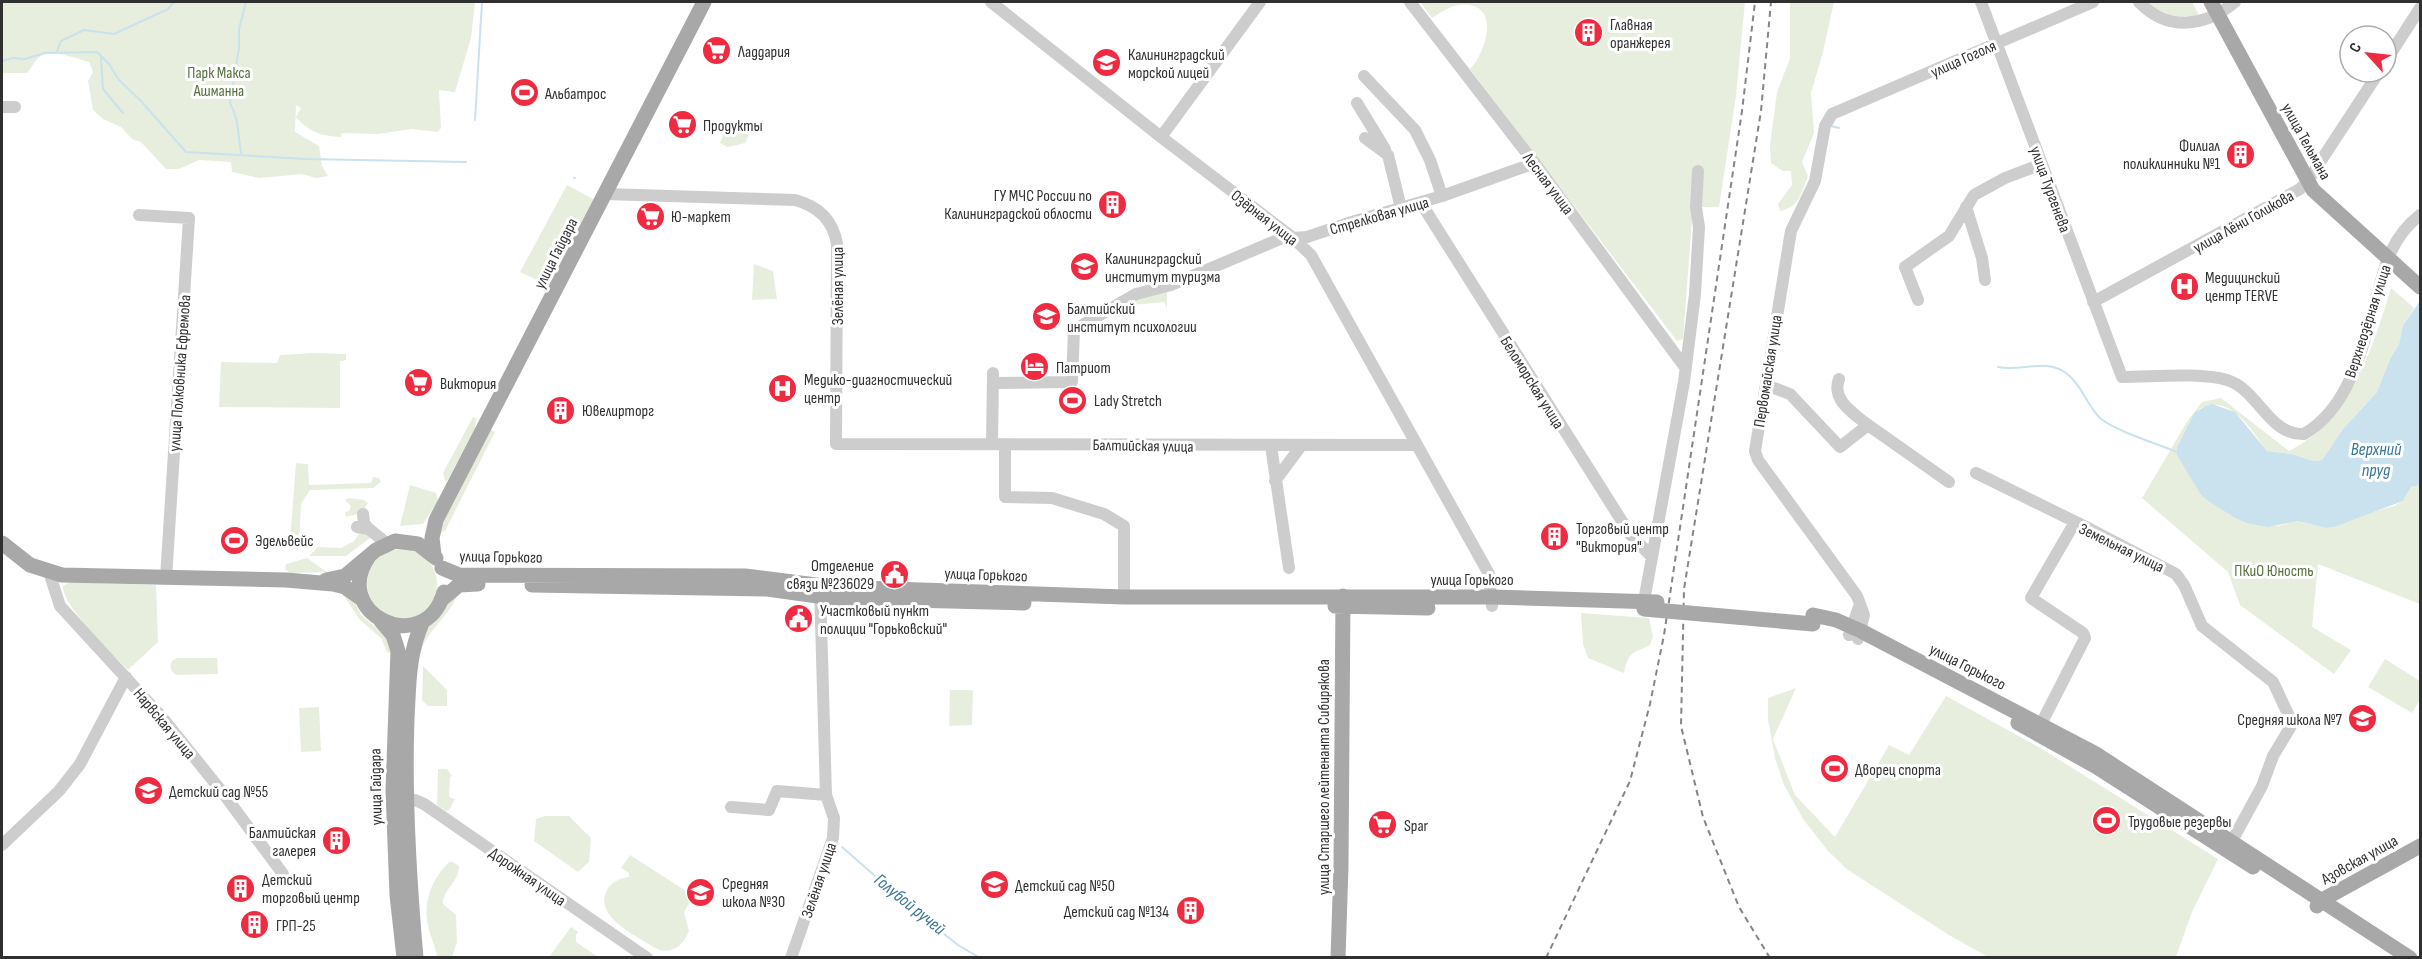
<svg xmlns="http://www.w3.org/2000/svg" width="2422" height="959" viewBox="0 0 2422 959" font-family="'Sofia Sans Condensed',sans-serif">
  <rect width="100%" height="100%" fill="#fff"/>
  <!-- green -->
  <path fill="#e7eede" d="M 2,2 L 475,2 L 471,38 L 455,92 L 439,90 L 441,128 L 438,132 L 412,129 L 378,134 L 342,133 L 341,137 C 321,136 309,132 296,117 L 301,108 L 296,105 L 295,132 L 319,146 L 322,166 L 328,176 L 316,178 L 302,174 L 259,178 L 232,172 L 231,162 L 199,160 L 179,169 L 166,169 L 141,142 L 132,139 L 121,127 L 103,119 L 93,110 L 88,81 L 93,72 L 89,62 C 76,59 52,48 39,57 C 35,60 31,69 27,73 L 2,73 Z
    M 1420,2 L 1745,2 L 1736,96 L 1719,207 L 1693,207 L 1683,339 L 1677,341 L 1470,69 C 1488,50 1501,0 1459,5 C 1449,6 1440,13 1432,18 Z
    M 1790,2 L 1834,2 L 1823,52 L 1811,93 L 1814,133 L 1802,162 L 1808,176 C 1801,193 1800,207 1780,211 L 1778,204 L 1792,185 L 1791,171 L 1783,171 L 1771,163 L 1770,145 L 1777,92 L 1790,58 Z
    M 2147,2 L 2192,2 L 2199,15 C 2179,20 2163,14 2147,2 Z
    M 727,126 L 749,135 L 745,143 L 728,147 L 720,143 Z
    M 567,185 L 595,200 L 552,287 L 520,272 Z
    M 754,264 L 773,271 L 777,299 L 752,300 Z
    M 2391,288 L 2414,308 L 2403,325 L 2399,344 L 2390,359 L 2377,392 L 2343,429 L 2322,460 L 2313,461 L 2292,454 L 2267,451 C 2251,430 2231,393 2199,409 L 2177,447 L 2177,455 L 2211,503 L 2246,523 L 2277,526 L 2298,521 L 2326,528 L 2334,527 L 2356,517 L 2394,506 L 2403,501 L 2411,487 L 2420,485 L 2420,604 L 2318,564 L 2312,627 L 2351,650 L 2334,674 L 2240,605 L 2228,572 L 2142,498 L 2188,420 L 2202,402 L 2221,398 L 2289,451 C 2351,420 2372,350 2391,288 Z
    M 1163,290 L 1167,292 L 1167,308 L 1164,302 L 1131,305 L 1123,307 L 1127,303 Z
    M 314,353 L 346,354 L 346,360 L 340,361 L 340,408 L 219,407 L 221,362 L 277,363 L 280,355 Z
    M 473,417 L 476,418 L 475,429 L 447,481 L 445,481 L 443,473 Z
    M 489,429 L 495,432 L 445,531 L 438,533 L 438,525 Z
    M 296,463 L 308,464 L 309,485 L 371,483 L 373,477 L 379,478 L 381,482 L 373,488 L 310,490 L 301,504 L 299,547 L 296,548 L 292,546 L 290,541 Z
    M 410,485 L 436,493 L 438,501 L 423,524 L 400,526 Z
    M 349,498 L 364,500 L 368,503 L 361,513 L 346,517 L 345,512 L 349,511 L 351,506 L 345,500 Z
    M 361,531 L 374,535 L 346,556 L 309,556 L 318,547 L 341,548 L 354,541 Z
    M367 584a35 35 0 1 1 70 0a35 35 0 1 1-70 0Z
    M 307,558 L 327,572 L 290,573 L 285,569 L 286,564 Z
    M 70,582 L 156,585 L 158,642 L 128,670 C 113,654 61,605 63,586 Z
    M 342,593 L 351,595 L 361,615 L 386,636 L 393,654 L 387,652 L 381,638 L 360,620 Z
    M 457,596 C 448,618 426,631 420,654 L 417,653 C 426,632 435,607 457,596 Z
    M 1581,613 L 1649,618 L 1653,637 L 1650,645 C 1632,654 1629,651 1624,673 L 1588,658 L 1583,644 Z
    M 177,658 L 217,658 L 218,674 L 176,675 C 171,671 169,668 172,661 Z
    M 2385,659 L 2420,681 L 2420,700 L 2412,713 L 2368,687 Z
    M 423,666 L 447,690 L 447,706 L 428,706 L 422,700 Z
    M 1796,688 L 1773,739 L 1795,795 L 1835,837 L 1889,745 L 1909,755 L 1946,696 L 2042,749 L 2218,859 L 2192,912 L 2176,957 L 1988,957 L 1949,935 L 1848,870 L 1828,851 L 1803,819 L 1784,785 L 1775,758 L 1768,720 L 1768,698 Z
    M 950,690 L 973,690 L 972,725 L 949,726 Z
    M 319,707 L 321,751 L 301,752 L 299,708 Z
    M 438,769 L 447,769 L 452,776 L 450,777 L 449,797 L 455,799 L 449,810 L 446,811 L 437,805 Z
    M 545,816 L 569,816 L 591,838 L 589,862 L 578,872 L 534,841 L 536,819 Z
    M 630,855 L 694,896 L 684,912 L 689,931 C 683,946 671,956 655,948 C 637,936 595,918 606,892 C 610,883 619,878 629,877 L 629,873 L 621,868 Z
    M 449,862 L 453,862 L 459,866 C 460,881 442,890 443,904 L 456,915 L 457,942 L 452,957 L 437,957 C 436,948 432,940 429,930 C 422,904 430,881 449,862 Z
    M 571,927 L 578,932 L 576,935 L 576,942 L 598,957 L 549,957 Z"/>
  <!-- water -->
  <path fill="#c9e2ee" d="M 2420,301 L 2420,485 L 2411,487 L 2403,501 L 2334,527 L 2326,528 L 2298,521 L 2268,527 L 2246,523 L 2234,517 L 2211,503 L 2201,495 L 2177,455 L 2177,447 L 2195,412 L 2206,406 L 2212,404 L 2235,412 L 2267,451 L 2292,454 L 2313,461 L 2322,460 L 2343,429 L 2377,392 L 2390,359 L 2399,344 L 2403,325 Z"/>
  <g fill="none" stroke-linecap="round" stroke-linejoin="round">
    <!-- stream -->
    <path stroke="#c9e2ee" stroke-width="2" d="M 57,51 L 61,41 L 84,30 L 114,34 L 168,9 L 174,2
      M 101,57 L 103,89 L 123,113
      M 2,61 L 13,58 L 25,59 L 45,53 L 97,52 L 109,64 L 119,80 L 140,100 L 186,152 L 306,159 L 466,162
      M 475,120 L 482,2
      M 1831,126 L 1839,128
      M 241,153 C 238,135 239,119 230,103 L 239,48 L 239,29 L 246,2
      M 574,178 L 575,178
      M 1998,367 C 2020,372 2046,358 2066,373 C 2081,384 2087,405 2100,418 C 2115,431 2158,444 2177,452
      M 842,847 L 915,911 L 958,945 L 980,958"/>
    <!-- minor -->
    <path stroke="#cdcdcd" stroke-width="12" d="M 991,2 L 1161,137 L 1292,237 L 1311,255 L 1489,574 L 1492,606
      M 1410,2 L 1539,169 L 1684,366
      M 1981,2 L 2122,377 C 2152,377 2199,372 2227,380 C 2258,389 2269,436 2304,434 C 2348,409 2363,349 2375,303 C 2384,269 2390,238 2420,215
      M 2139,2 C 2168,32 2205,27 2235,2
      M 2386,61 L 2420,8
      M 1364,76 L 1415,130 L 1430,160 L 1442,196
      M 1357,103 L 1385,149
      M 2,107 L 15,107
      M 1161,137 L 1260,2
      M 1365,138 L 1388,155 L 1401,208
      M 605,194 L 795,200 C 818,206 833,220 837,244 L 836,444 L 1417,445
      M 1421,203 L 1630,534 L 1651,556
      M 1966,207 L 1982,258 L 1985,280
      M 139,215 L 189,218 L 166,578
      M 1918,300 L 1905,267 L 1949,236 L 1974,195 L 2005,178 L 2042,164
      M 2093,302 L 2300,189 L 2307,182 L 2379,72
      M 1839,379 C 1831,400 1853,413 1868,425
      M 993,383 L 1072,382 L 1074,330 L 1136,294 L 1171,285 L 1280,239 L 1307,237 L 1355,221 L 1442,196 L 1535,163
      M 1766,385 L 1790,394 L 1840,447 L 1868,425 L 1949,482
      M 992,444 L 993,373
      M 1005,444 L 1005,497 L 1052,498 L 1104,514 L 1124,526 L 1124,597
      M 1271,446 L 1289,568
      M 1976,473 L 2090,529 L 2176,574 L 2184,585 L 2202,626 L 2273,682 L 2289,716 L 2291,726 L 2273,756 L 2262,786 L 2232,841
      M 1275,481 L 1301,446
      M 363,514 L 364,523 L 369,529
      M 357,527 L 369,529 L 386,543
      M 49,572 L 60,606 L 161,716 L 223,793 L 283,874
      M 1644,601 L 1684,382 L 1695,294 L 1699,227 L 1696,207 L 1698,171
      M 1849,635 L 1860,604
      M 1858,639 L 1864,615 L 1857,596 L 1758,460 L 1755,451 L 1791,231 L 1815,181 L 1825,126 L 1832,114 L 2093,2
      M 2037,732 L 2085,638 L 2083,633 L 2031,598 L 2075,522
      M 406,800 L 415,800 L 424,804 L 647,958
      M 731,807 L 769,810 L 777,791 L 826,795
      M 2,845 L 59,791 L 80,764 L 126,677
      M 791,958 L 833,838 L 834,818 L 826,795 L 820,587"/>
    <!-- major -->
    <path stroke="#a8a8a8" stroke-width="15" d="M 2211,2 L 2313,190 L 2420,287
      M 2,543 L 30,565 L 62,575 L 286,580 L 333,584 L 345,587 L 362,599
      M 370,555 C 327,613 425,660 444,592
      M 434,555 L 432,538 L 436,520 L 704,2
      M 442,568 L 459,575 L 745,576 L 832,587 L 1124,597 L 1492,597 L 1657,602
      M 326,580 L 345,576 L 376,550 L 395,541 L 418,544 L 436,558
      M 532,585 L 767,589 L 832,598 L 1024,603
      M 441,600 L 459,585 L 478,584
      M 1335,606 L 1428,608
      M 1813,615 L 1836,620 L 1861,631 L 2096,754 L 2410,958
      M 381,621 L 393,635 L 398,651 L 393,790 L 397,895 L 404,958
      M 2018,723 L 2095,766 L 2253,867
      M 2317,906 L 2322,900 L 2420,846
      M 416,958 C 409,878 404,799 407,719 C 409,684 408,654 423,621
      M 1338,958 L 1341,866 L 1343,596"/>
    <!-- rail -->
    <path stroke="#858585" stroke-width="2" stroke-dasharray="6 4.5" stroke-linecap="butt" d="M 1546,958 L 1630,781 L 1650,704 L 1664,635 L 1742,111 L 1755,2
      M 1770,958 L 1739,907 L 1703,817 L 1681,726 L 1684,589 L 1761,111 L 1771,2"/>
    <!-- major-bridge -->
    <path stroke="#a8a8a8" stroke-width="15" d="M 1644,609 L 1813,624"/>
  </g>
  <!-- icons -->
  <defs>
    <symbol id="building-disc" viewBox="-11 -11 22 22"><circle r="9.5" fill="#ef2b42" stroke="#fff"/><path d="M-4-6H4V6H1V3H-1V6H-4ZM-2.5-4.3h1.7v1.8h-1.7ZM.8-4.3h1.7v1.8H.8ZM-2.5-1h1.7V.8h-1.7ZM.8-1h1.7V.8H.8Z" fill="#fff"/></symbol>
    <symbol id="supermarket-disc" viewBox="-11 -11 22 22"><circle r="9.5" fill="#ef2b42" stroke="#fff"/><path d="M-6-5.5h2.5l.6 2H6L4.5 2H-2.5L-4.4-4H-6ZM-1.5 3.2a1.3 1.3 0 1 0 .1 0ZM3 3.2a1.3 1.3 0 1 0 .1 0Z" fill="#fff"/></symbol>
    <symbol id="university-disc" viewBox="-11 -11 22 22"><circle r="9.5" fill="#ef2b42" stroke="#fff"/><path d="M0-5L7-2L0 1L-7-2ZM-4 1L0 2.5L4 1V4Q0 6-4 4Z" fill="#fff"/></symbol>
    <symbol id="stadium-disc" viewBox="-11 -11 22 22"><circle r="9.5" fill="#ef2b42" stroke="#fff"/><path d="M0-5a6.5 5 0 1 0 0 10a6.5 5 0 1 0 0-10ZM-3.5-1.8h7v3.6h-7Z" fill="#fff"/></symbol>
    <symbol id="hospital-disc" viewBox="-11 -11 22 22"><circle r="9.5" fill="#ef2b42" stroke="#fff"/><path d="M-5-5h3v3.5h4V-5h3V5h-3V1.5h-4V5h-3Z" fill="#fff"/></symbol>
    <symbol id="hotel-disc" viewBox="-11 -11 22 22"><circle r="9.5" fill="#ef2b42" stroke="#fff"/><path d="M-6-4.5h1.5V1H6V5H4.5V3h-9V5H-6ZM-4 0a1.8 1.8 0 1 1 3.6 0ZM.5 0V-2.5h3Q6-2.5 6 0Z" fill="#fff"/></symbol>
    <symbol id="civic-disc" viewBox="-11 -11 22 22"><circle r="9.5" fill="#ef2b42" stroke="#fff"/><path d="M-.6-6.5H3V-4.5H.6V-3L4-1V1h2V6H-6V1h2V-1L-.6-3ZM-1.2 2.5V6h2.4V2.5Z" fill="#fff"/></symbol>
    <symbol id="school-disc" viewBox="-11 -11 22 22"><circle r="9.5" fill="#ef2b42" stroke="#fff"/><path d="M0-5L7-2L0 1L-7-2ZM-4 1L0 2.5L4 1V4Q0 6-4 4Z" fill="#fff"/></symbol>
  </defs>
  <g fill-rule="evenodd">
    <use href="#building-disc" x="1572" y="16" width="33" height="33"/>
    <use href="#supermarket-disc" x="700" y="34" width="33" height="33"/>
    <use href="#university-disc" x="1090" y="46" width="33" height="33"/>
    <use href="#stadium-disc" x="508" y="76" width="33" height="33"/>
    <use href="#supermarket-disc" x="666" y="108" width="33" height="33"/>
    <use href="#building-disc" x="2224" y="138" width="33" height="33"/>
    <use href="#building-disc" x="1096" y="188" width="33" height="33"/>
    <use href="#supermarket-disc" x="634" y="200" width="33" height="33"/>
    <use href="#university-disc" x="1068" y="250" width="33" height="33"/>
    <use href="#hospital-disc" x="2168" y="270" width="33" height="33"/>
    <use href="#university-disc" x="1030" y="300" width="33" height="33"/>
    <use href="#hotel-disc" x="1018" y="350" width="33" height="33"/>
    <use href="#supermarket-disc" x="402" y="366" width="33" height="33"/>
    <use href="#hospital-disc" x="766" y="372" width="33" height="33"/>
    <use href="#stadium-disc" x="1056" y="384" width="33" height="33"/>
    <use href="#building-disc" x="544" y="394" width="33" height="33"/>
    <use href="#building-disc" x="1538" y="520" width="33" height="33"/>
    <use href="#stadium-disc" x="218" y="524" width="33" height="33"/>
    <use href="#civic-disc" x="878" y="558" width="33" height="33"/>
    <use href="#civic-disc" x="782" y="602" width="33" height="33"/>
    <use href="#school-disc" x="2346" y="702" width="33" height="33"/>
    <use href="#stadium-disc" x="1818" y="752" width="33" height="33"/>
    <use href="#school-disc" x="132" y="774" width="33" height="33"/>
    <use href="#stadium-disc" x="2090" y="804" width="33" height="33"/>
    <use href="#supermarket-disc" x="1366" y="808" width="33" height="33"/>
    <use href="#building-disc" x="320" y="824" width="33" height="33"/>
    <use href="#school-disc" x="978" y="868" width="33" height="33"/>
    <use href="#building-disc" x="224" y="872" width="33" height="33"/>
    <use href="#school-disc" x="684" y="876" width="33" height="33"/>
    <use href="#building-disc" x="1174" y="894" width="33" height="33"/>
    <use href="#building-disc" x="238" y="908" width="33" height="33"/>
  </g>
  <g text-anchor="middle" stroke-width="6" stroke-linejoin="round" paint-order="stroke">
    <!-- poi labels -->
    <g font-size="16" fill="#303030" stroke="#fff" text-anchor="start">
      <text x="1610" y="30">Главная<tspan x="1610" dy="18">оранжерея</tspan></text>
      <text x="738" y="57">Ладдария</text>
      <text x="1128" y="60">Калининградский<tspan x="1128" dy="18">морской лицей</tspan></text>
      <text x="545" y="99">Альбатрос</text>
      <text x="703" y="131">Продукты</text>
      <text x="2220" y="151" text-anchor="end">Филиал<tspan x="2220" dy="18">поликлинники №1</tspan></text>
      <text x="1092" y="201" text-anchor="end">ГУ МЧС России по<tspan x="1092" dy="18">Калининградской облости</tspan></text>
      <text x="671" y="222">Ю-маркет</text>
      <text x="1105" y="264">Калининградский<tspan x="1105" dy="18">институт туризма</tspan></text>
      <text x="2205" y="283">Медицинский<tspan x="2205" dy="18">центр TERVE</tspan></text>
      <text x="1067" y="314">Балтийский<tspan x="1067" dy="18">институт психологии</tspan></text>
      <text x="1056" y="373">Патриот</text>
      <text x="804" y="385">Медико-диагностический<tspan x="804" dy="18">центр</tspan></text>
      <text x="440" y="389">Виктория</text>
      <text x="1094" y="406">Lady Stretch</text>
      <text x="582" y="416">Ювелирторг</text>
      <text x="1576" y="534">Торговый центр<tspan x="1576" dy="18">"Виктория"</tspan></text>
      <text x="255" y="546">Эдельвейс</text>
      <text x="874" y="571" text-anchor="end">Отделение<tspan x="874" dy="18">связи №236029</tspan></text>
      <text x="820" y="616">Участковый пункт<tspan x="820" dy="18">полиции "Горьковский"</tspan></text>
      <text x="2342" y="725" text-anchor="end">Средняя школа №7</text>
      <text x="1855" y="775">Дворец спорта</text>
      <text x="169" y="797">Детский сад №55</text>
      <text x="2128" y="827">Трудовые резервы</text>
      <text x="1404" y="831">Spar</text>
      <text x="316" y="838" text-anchor="end">Балтийская<tspan x="316" dy="18">галерея</tspan></text>
      <text x="262" y="885">Детский<tspan x="262" dy="18">торговый центр</tspan></text>
      <text x="722" y="889">Средняя<tspan x="722" dy="18">школа №30</tspan></text>
      <text x="1015" y="891">Детский сад №50</text>
      <text x="1169" y="917" text-anchor="end">Детский сад №134</text>
      <text x="276" y="931">ГРП-25</text>
    </g>
    <!-- street labels -->
    <g font-size="16" fill="#303030" stroke="#fff">
      <text transform="translate(1963 58) rotate(-24)" y="6">улица Гоголя</text>
      <text transform="translate(2307 141) rotate(61)" y="6">улица Тельмана</text>
      <text transform="translate(1549 183) rotate(53)" y="6">Лесная улица</text>
      <text transform="translate(2051 189) rotate(70)" y="6">улица Тургенева</text>
      <text transform="translate(1379 215) rotate(-16)" y="6">Стрелковая улица</text>
      <text transform="translate(1265 217) rotate(38)" y="6">Озёрная улица</text>
      <text transform="translate(2243 221) rotate(-29)" y="6">улица Лёни Голикова</text>
      <text transform="translate(555 253) rotate(-63)" y="6">улица Гайдара</text>
      <text transform="translate(837 286) rotate(-90)" y="6">Зелёная улица</text>
      <text transform="translate(2367 321) rotate(-72)" y="6">Верхнеозёрная улица</text>
      <text transform="translate(1767 371) rotate(-81)" y="6">Первомайская улица</text>
      <text transform="translate(179 373) rotate(-86)" y="6">улица Полковника Ефремова</text>
      <text transform="translate(1533 382) rotate(58)" y="6">Беломорская улица</text>
      <text transform="translate(1143 445) rotate(1)" y="6">Балтийская улица</text>
      <text transform="translate(2122 547) rotate(26)" y="6">Земельная улица</text>
      <text transform="translate(501 556) rotate(1)" y="6">улица Горького</text>
      <text transform="translate(986 574) rotate(2)" y="6">улица Горького</text>
      <text x="1472" y="585">улица Горького</text>
      <text transform="translate(1968 666) rotate(27)" y="6">улица Горького</text>
      <text transform="translate(165 723) rotate(50)" y="6">Нарвская улица</text>
      <text transform="translate(1323 777) rotate(-90)" y="6">улица Старшего лейтенанта Сибирякова</text>
      <text transform="translate(375 787) rotate(-91)" y="6">улица Гайдара</text>
      <text transform="translate(2359 859) rotate(-29)" y="6">Азовская улица</text>
      <text transform="translate(528 876) rotate(35)" y="6">Дорожная улица</text>
      <text transform="translate(818 880) rotate(-71)" y="6">Зелёная улица</text>
    </g>
    <!-- park labels -->
    <g font-size="16" fill="#556f3b" stroke="#fff">
      <text x="219" y="78">Парк Макса<tspan x="219" dy="18">Ашманна</tspan></text>
      <text x="2274" y="576">ПКиО Юность</text>
    </g>
    <!-- water labels -->
    <g font-size="18" font-style="italic" fill="#397798" stroke="#fff">
      <text x="2376" y="455">Верхний<tspan x="2376" dy="21">пруд</tspan></text>
      <text transform="translate(910 904) rotate(39)" y="6">Голубой ручей</text>
    </g>
  </g>
  <!-- border -->
  <rect width="2422" height="959" fill="none" stroke="#303030" stroke-width="6"/>
  <!-- north arrow -->
  <g transform="translate(2368 54) rotate(297)"><circle r="28" fill="#ffffff" stroke="#acacac" stroke-width="1.5"/>
  <path d="M0-4.5L10 22L0 15L-10 22Z" fill="#ef2b42"/>
  <text y="-9" font-size="16" font-weight="bold" text-anchor="middle" fill="#303030">С</text>
  </g>
</svg>
